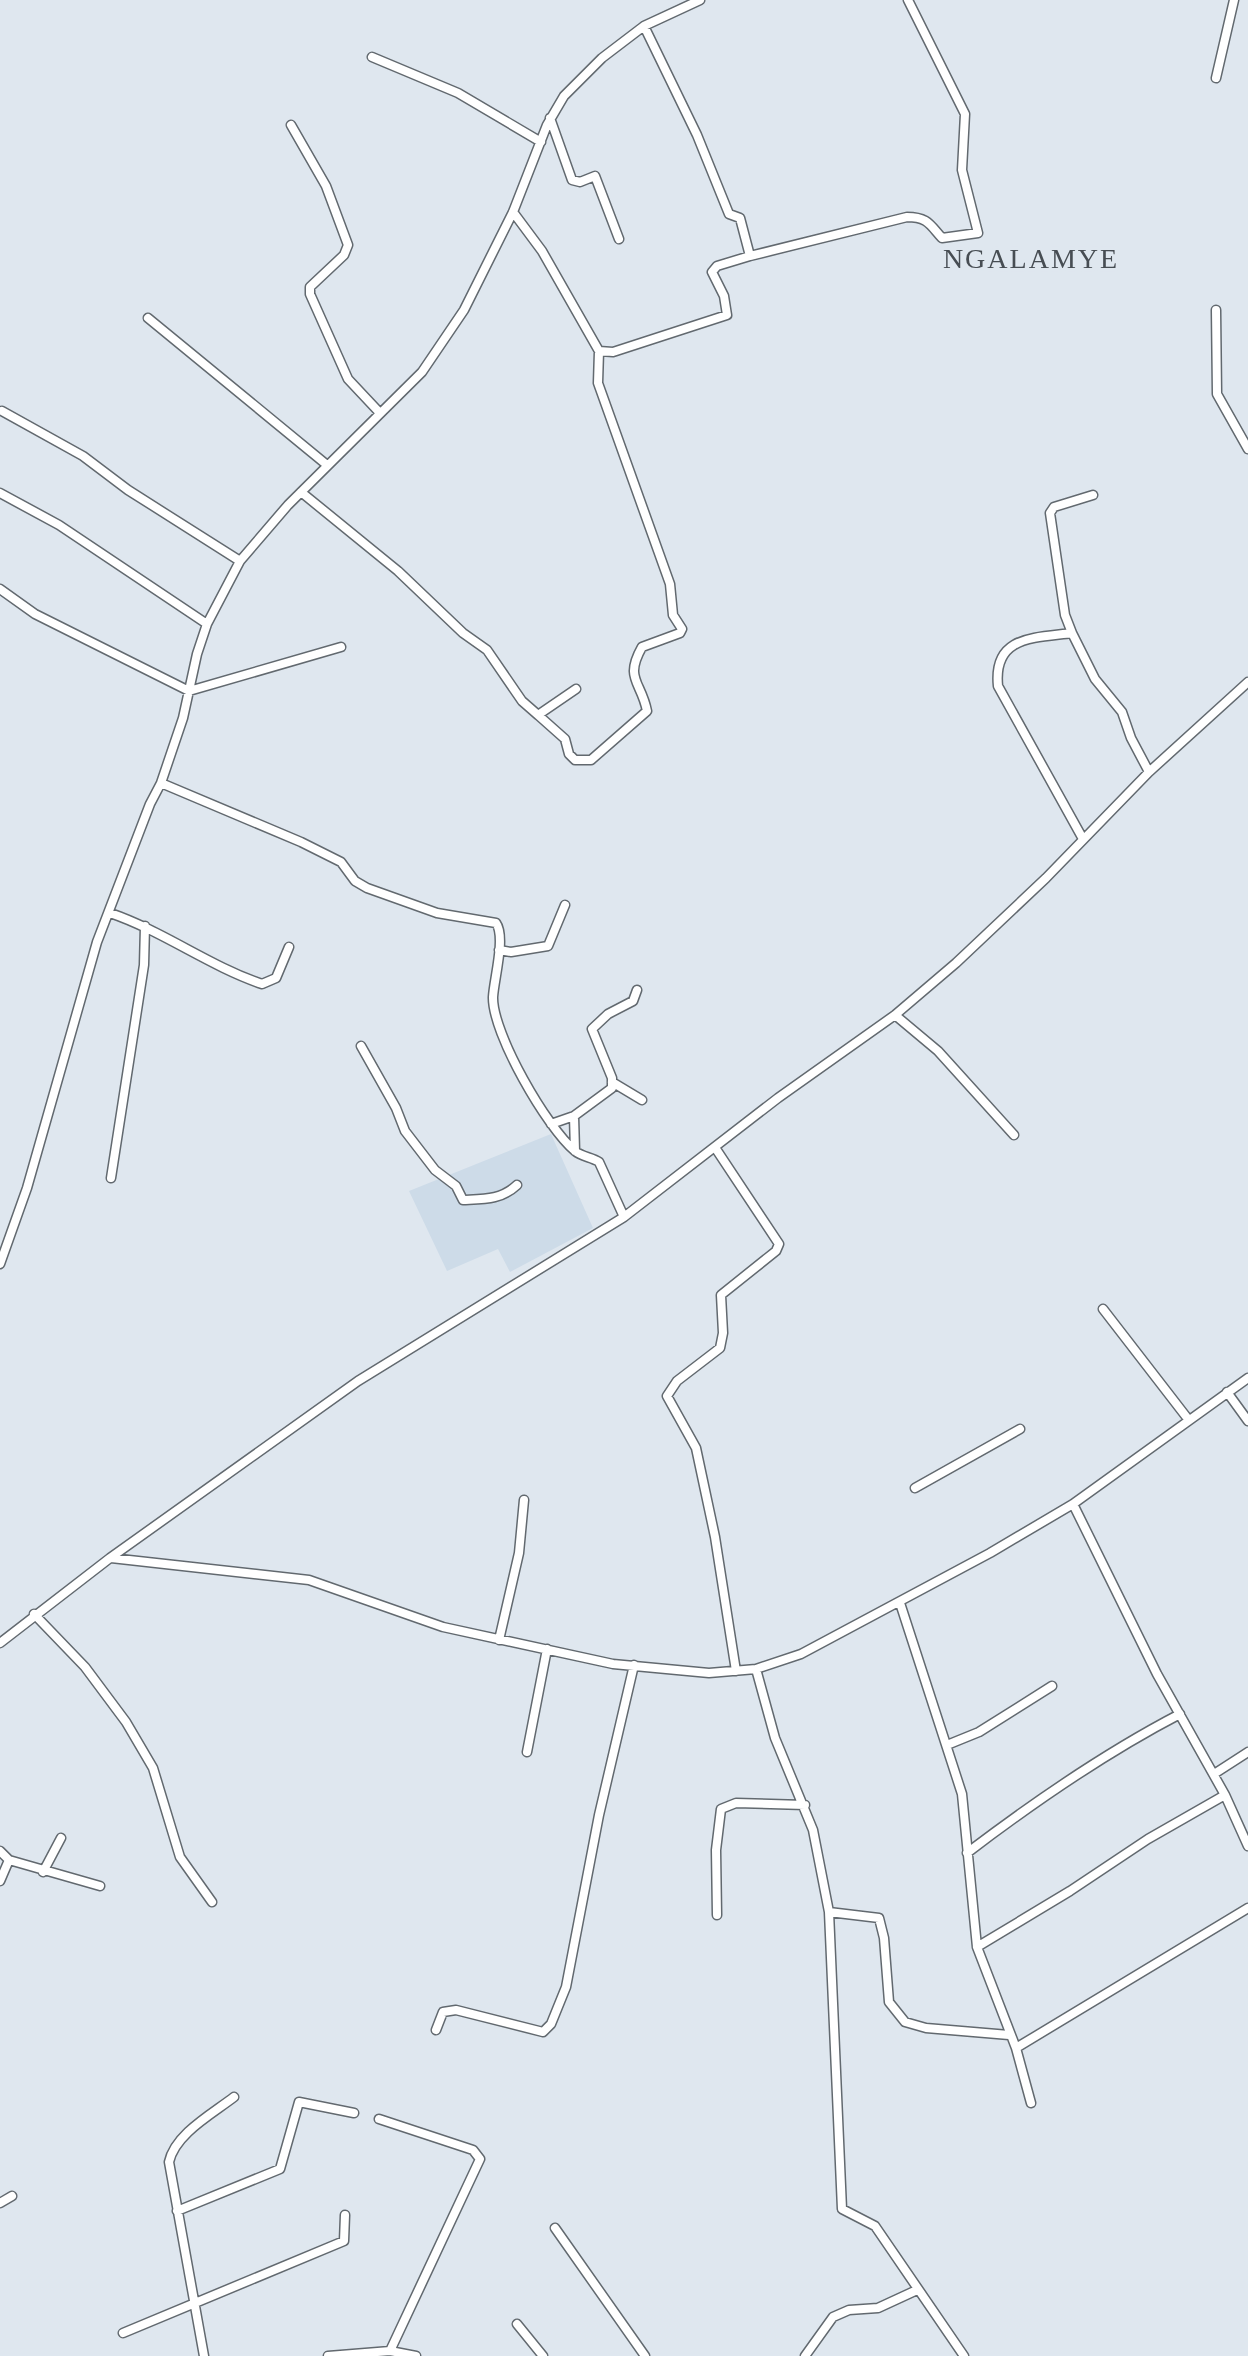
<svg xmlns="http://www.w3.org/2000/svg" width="1248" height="2356" viewBox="0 0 1248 2356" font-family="'Times New Roman',serif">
  <rect width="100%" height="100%" fill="#dfe7ef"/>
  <!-- built -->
  <path fill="#cddbe8" d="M 551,1134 L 593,1228 L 510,1272 L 498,1249 L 447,1271 L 409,1191 Z"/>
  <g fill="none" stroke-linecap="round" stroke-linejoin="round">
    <defs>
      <path id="street" d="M 372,57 L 458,93 L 541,142
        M 1216,78 L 1234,0
        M 550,118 L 572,180 L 580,182 L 595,176 L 619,239
        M 291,125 L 326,186 L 348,245 L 344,255 L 310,287 L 310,294 L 348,379 L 379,412
        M 513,212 L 542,251 L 599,351 L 613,352 L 727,315 L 724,296 L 712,272 L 717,266 L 750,256 L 740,218 L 729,214 L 697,135 L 644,26
        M 750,256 L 907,217 C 928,217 930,225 942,238 L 978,233 L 962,170 L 965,114 L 908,0
        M 1216,310 L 1217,394 L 1248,449
        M 148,318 L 327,465
        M 2,411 L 83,456 L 128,490 L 240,561
        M 301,492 L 398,571 L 463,633 L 487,650 L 522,701 L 538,715 L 576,689
        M 0,493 L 59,525 L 207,624
        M 0,589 L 35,614 L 189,691 L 341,647
        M 1072,633 L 1065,615 L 1050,513 L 1054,507 L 1093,495
        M 538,715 L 565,739 L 569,754 L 575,760 L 591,760 L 647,711 C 641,681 624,679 642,647 L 680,633 L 682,629 L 673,615 L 670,584 L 598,383 L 599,351
        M 161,783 L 301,842 L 341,862 L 355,881 L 367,888 L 437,913 L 496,923 C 506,937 494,979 493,997 C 492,1033 547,1128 575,1151 C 582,1157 592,1157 599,1162 L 624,1217
        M 1083,839 L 998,686 C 993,636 1033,638 1072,633 L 1095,679 L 1122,712 L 1131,738 L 1149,772
        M 110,913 C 163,931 209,966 262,984 L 276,978 L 289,947
        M 499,950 L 511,952 L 548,946 L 565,905
        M 895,1015 L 938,1051 L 1014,1135
        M 361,1046 L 396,1108 L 405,1131 L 435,1170 L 456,1186 L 463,1200 C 484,1199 501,1200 517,1185
        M 612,1082 L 642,1100
        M 551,1124 L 574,1116
        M 716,1149 L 779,1244 L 776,1251 L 721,1295 L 723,1333 L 720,1348 L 677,1381 L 667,1396 L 696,1448 L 715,1537 L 736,1671
        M 575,1151 L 574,1116 L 612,1088 L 612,1078 L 592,1029 L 608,1014 L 633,1001 L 637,990
        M 111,1178 L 144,965 L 145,926
        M 0,1264 L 27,1188 L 97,942 L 150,804 L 161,783 L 183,718 L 197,654 L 207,624 L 240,561 L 288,505 L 422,372 L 464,310 L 513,212 L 547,125 L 564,96 L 602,58 L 644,26 L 700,0
        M 1103,1309 L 1188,1419
        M 1227,1392 L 1248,1421
        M 915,1488 L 1020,1429
        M 1073,1504 L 1157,1674 L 1225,1795 L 1248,1846
        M 111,1558 L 309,1580 L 443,1627 L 613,1664 L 709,1673 L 756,1669 L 801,1654 L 990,1553 L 1073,1504 L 1248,1378
        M 900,1603 L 962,1794 L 977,1947 L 1016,2048 L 1031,2103
        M 34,1614 L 85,1667 L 126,1722 L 153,1768 L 180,1857 L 212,1902
        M 499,1640 L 519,1553 L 524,1500
        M 0,1643 L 110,1558 L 358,1381 L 624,1217 L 778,1098 L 895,1015 L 956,963 L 1046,878 L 1149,772 L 1248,682
        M 756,1669 L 775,1738 L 813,1830 L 829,1912 L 842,2209 L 875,2226 L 964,2356
        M 947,1745 L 979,1732 L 1052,1686
        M 527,1752 L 547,1649
        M 1214,1774 L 1248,1752
        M 0,1851 L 9,1860 L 0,1881
        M 967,1853 C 1034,1802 1105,1753 1180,1714
        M 9,1860 L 100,1886
        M 43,1872 L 61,1838
        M 829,1912 L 879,1918 L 884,1938 L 889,2002 L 905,2022 L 926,2028 L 1009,2035
        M 717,1915 L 716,1850 L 721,1809 L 736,1803 L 805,1805
        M 977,1947 L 1070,1891 L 1148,1839 L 1225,1795
        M 436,2030 L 443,2012 L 456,2010 L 543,2032 L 551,2024 L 566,1987 L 599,1815 L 634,1665
        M 1016,2048 L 1248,1908
        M 379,2119 L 473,2150 L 480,2159 L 390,2351 L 416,2356
        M 0,2203 L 12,2196
        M 177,2211 L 280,2169 L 299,2102 L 354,2113
        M 555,2228 L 645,2356
        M 517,2324 L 543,2356
        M 123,2333 L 344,2241 L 345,2215
        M 204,2356 L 169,2162 C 175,2134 212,2114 234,2097
        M 328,2356 L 390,2351
        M 805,2356 L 833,2317 L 849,2310 L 878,2308 L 917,2290"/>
    </defs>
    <!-- street casing -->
    <use href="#street" stroke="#62696f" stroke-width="11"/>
    <!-- street -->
    <use href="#street" stroke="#fff" stroke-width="8"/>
  </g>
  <g text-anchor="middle" stroke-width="7" stroke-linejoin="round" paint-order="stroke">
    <!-- quarter labels -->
    <g font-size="28" letter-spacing="2" fill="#474d53" stroke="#dfe7ef">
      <text x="1031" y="268">NGALAMYE</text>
    </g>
  </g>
</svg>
